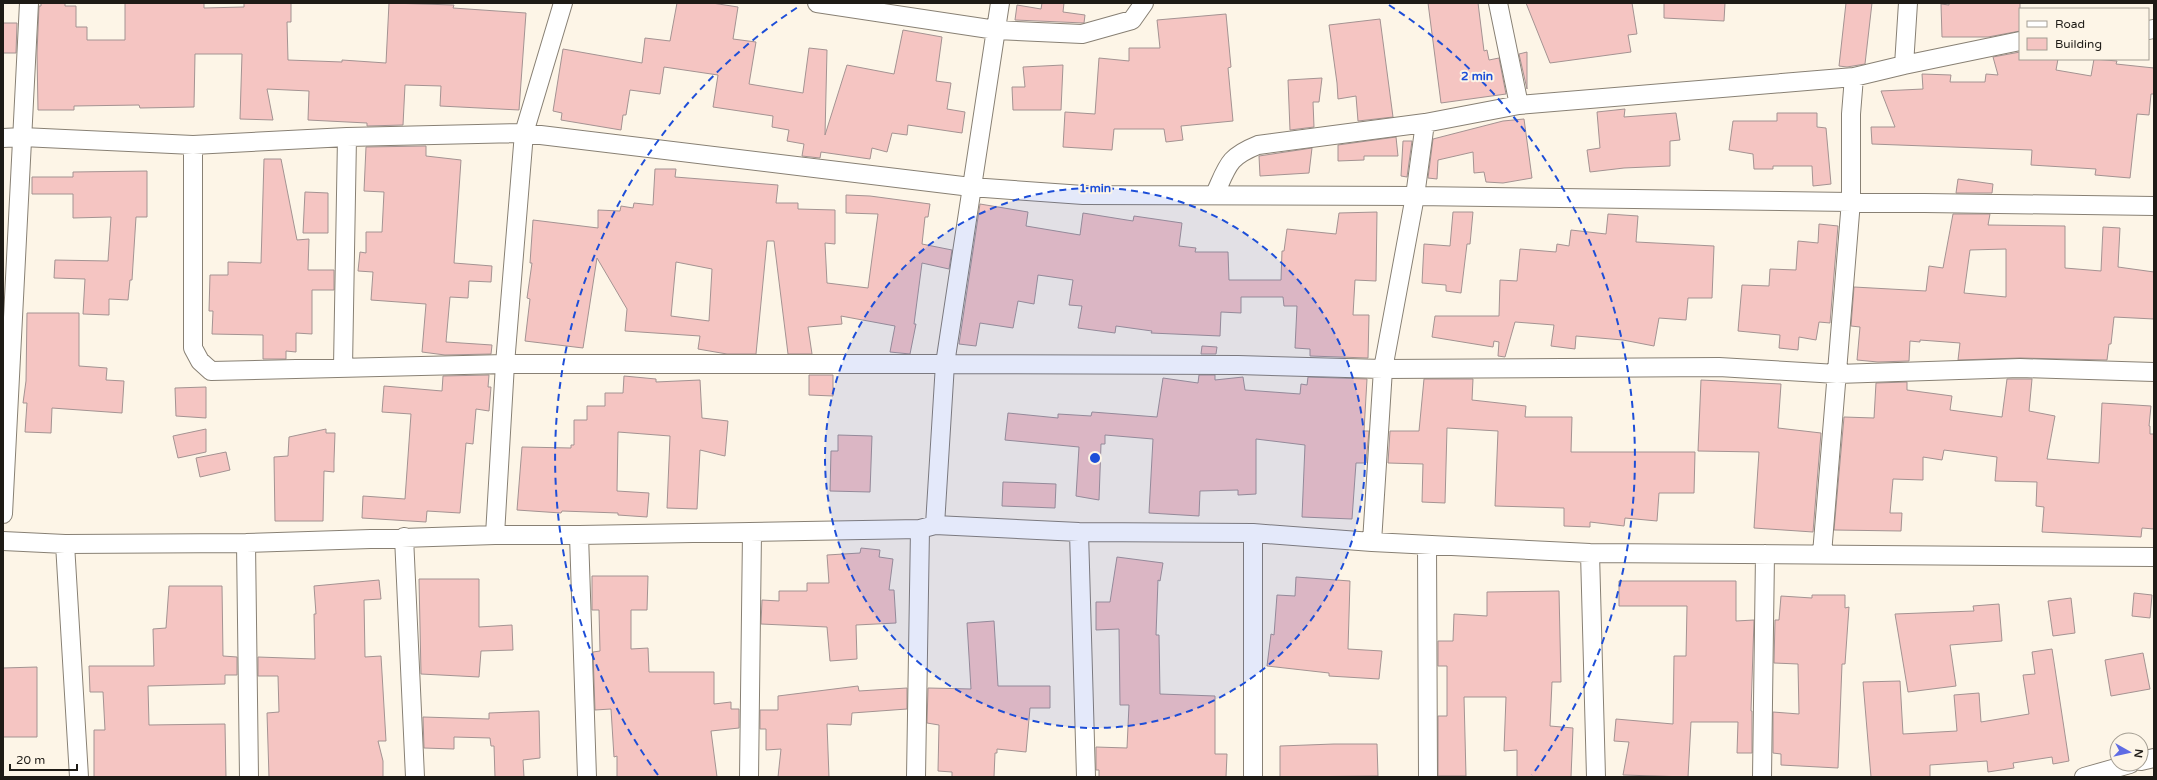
<svg xmlns="http://www.w3.org/2000/svg" width="2157" height="780" viewBox="0 0 2157 780" font-family="'Varela Round',sans-serif">
  <rect width="100%" height="100%" fill="#fdf5e7"/>
  <!-- building -->
  <path fill="#f5c5c2" stroke="#a49392" fill-rule="evenodd" d="M 41,3 L 65,3 L 65,6 L 76,6 L 76,27 L 87,27 L 87,40 L 125,40 L 125,3 L 204,3 L 204,8 L 244,7 L 244,3 L 291,3 L 291,22 L 287,22 L 288,60 L 342,62 L 342,60 L 386,63 L 389,3 L 454,5 L 453,8 L 526,13 L 519,110 L 440,106 L 441,86 L 405,85 L 403,125 L 367,126 L 367,123 L 308,120 L 309,91 L 267,89 L 273,120 L 240,119 L 242,54 L 195,54 L 194,107 L 140,108 L 139,105 L 74,106 L 74,110 L 38,110 L 37,53 L 39,6 L 41,6 Z
    M 677,3 L 712,3 L 738,7 L 733,39 L 756,42 L 749,84 L 803,93 L 809,48 L 827,50 L 825,135 L 847,65 L 894,74 L 903,30 L 942,37 L 936,81 L 951,83 L 947,109 L 965,112 L 962,133 L 908,125 L 907,135 L 892,133 L 887,152 L 872,148 L 870,159 L 821,152 L 820,158 L 802,156 L 804,144 L 787,141 L 789,130 L 772,127 L 773,116 L 713,107 L 718,75 L 664,67 L 660,94 L 630,90 L 626,115 L 623,115 L 621,130 L 561,120 L 562,113 L 553,111 L 563,49 L 642,63 L 645,38 L 670,41 Z
    M 1042,3 L 1064,3 L 1063,12 L 1085,15 L 1084,23 L 1015,20 L 1017,5 L 1041,9 Z
    M 1428,3 L 1478,3 L 1484,51 L 1487,50 L 1489,60 L 1499,58 L 1506,94 L 1441,103 Z
    M 1526,3 L 1632,3 L 1637,34 L 1628,35 L 1631,52 L 1550,63 Z
    M 1664,3 L 1725,3 L 1724,21 L 1664,18 Z
    M 1846,3 L 1872,3 L 1865,64 L 1847,67 L 1839,66 Z
    M 1949,3 L 2020,3 L 2020,31 L 1988,37 L 1942,37 L 1941,4 L 1949,5 Z
    M 1226,14 L 1231,67 L 1228,68 L 1233,121 L 1181,126 L 1183,140 L 1166,142 L 1164,129 L 1114,129 L 1112,150 L 1063,147 L 1065,112 L 1095,114 L 1099,58 L 1129,61 L 1129,48 L 1160,48 L 1157,20 Z
    M 1380,19 L 1393,117 L 1358,121 L 1356,96 L 1338,99 L 1337,83 L 1329,25 Z
    M 3,23 L 17,23 L 16,53 L 3,53 Z
    M 1527,52 L 1527,89 L 1519,54 Z
    M 2020,52 L 2020,59 L 2058,59 L 2056,70 L 2091,76 L 2094,59 L 2117,61 L 2116,64 L 2154,68 L 2154,94 L 2151,94 L 2149,115 L 2137,114 L 2130,178 L 2095,175 L 2096,169 L 2031,165 L 2032,150 L 1872,144 L 1871,127 L 1895,127 L 1881,91 L 1923,89 L 1922,74 L 1951,75 L 1950,82 L 1985,82 L 1986,74 L 1998,75 L 1993,57 Z
    M 1063,65 L 1061,110 L 1013,110 L 1012,87 L 1025,87 L 1023,67 Z
    M 1322,78 L 1319,102 L 1313,102 L 1314,127 L 1290,130 L 1288,80 Z
    M 1625,109 L 1624,117 L 1676,113 L 1680,140 L 1670,141 L 1670,166 L 1624,168 L 1590,172 L 1587,150 L 1600,148 L 1597,112 Z
    M 1777,113 L 1817,113 L 1817,127 L 1826,128 L 1831,184 L 1813,186 L 1812,166 L 1773,166 L 1773,169 L 1754,169 L 1753,154 L 1729,150 L 1733,121 L 1777,121 Z
    M 1524,119 L 1532,178 L 1503,183 L 1486,182 L 1484,172 L 1474,173 L 1473,152 L 1438,160 L 1437,179 L 1428,178 L 1433,139 L 1503,121 Z
    M 1396,137 L 1398,156 L 1364,156 L 1364,160 L 1338,161 L 1338,145 Z
    M 1403,141 L 1412,141 L 1407,177 L 1401,176 Z
    M 426,146 L 426,156 L 461,160 L 454,263 L 492,266 L 491,282 L 469,281 L 468,298 L 450,297 L 446,342 L 492,345 L 491,354 L 445,355 L 422,352 L 426,304 L 371,300 L 373,272 L 358,271 L 360,252 L 366,253 L 366,232 L 382,232 L 384,192 L 364,191 L 366,147 Z
    M 1312,148 L 1309,173 L 1260,176 L 1259,156 Z
    M 264,159 L 281,159 L 297,240 L 309,239 L 308,270 L 334,270 L 334,290 L 312,290 L 312,334 L 296,333 L 296,352 L 286,351 L 286,359 L 263,359 L 263,335 L 212,334 L 213,311 L 209,311 L 210,275 L 228,275 L 228,262 L 261,263 Z
    M 655,169 L 676,169 L 675,177 L 778,185 L 776,203 L 798,203 L 798,209 L 835,210 L 835,244 L 825,243 L 827,283 L 868,288 L 878,214 L 846,213 L 846,195 L 870,196 L 930,204 L 928,217 L 925,217 L 922,244 L 952,250 L 949,269 L 922,263 L 914,324 L 916,324 L 910,354 L 890,352 L 895,326 L 841,316 L 842,324 L 808,327 L 812,354 L 788,354 L 774,241 L 767,241 L 756,354 L 727,354 L 698,349 L 700,336 L 625,331 L 627,309 L 597,258 L 583,348 L 525,341 L 530,299 L 527,298 L 532,263 L 530,263 L 533,220 L 598,228 L 598,210 L 620,211 L 621,206 L 633,208 L 634,203 L 653,205 ZM 676,262 L 712,269 L 709,321 L 671,316 Z
    M 147,171 L 147,217 L 136,217 L 132,280 L 130,280 L 128,300 L 109,299 L 109,315 L 83,314 L 85,279 L 54,278 L 55,260 L 108,261 L 111,217 L 73,218 L 73,194 L 32,194 L 32,177 L 73,177 L 73,172 Z
    M 1958,179 L 1993,184 L 1992,193 L 1956,193 Z
    M 305,192 L 328,193 L 328,233 L 303,233 Z
    M 980,204 L 1028,212 L 1026,226 L 1080,235 L 1083,213 L 1133,221 L 1134,216 L 1182,223 L 1179,246 L 1196,248 L 1195,252 L 1228,252 L 1229,280 L 1281,280 L 1282,251 L 1284,251 L 1287,229 L 1336,234 L 1339,213 L 1377,212 L 1376,281 L 1355,280 L 1353,315 L 1369,315 L 1368,358 L 1310,356 L 1310,349 L 1295,348 L 1297,306 L 1284,306 L 1283,297 L 1241,297 L 1241,313 L 1221,312 L 1220,336 L 1151,333 L 1152,331 L 1116,326 L 1115,333 L 1078,328 L 1082,306 L 1069,305 L 1073,280 L 1038,275 L 1034,304 L 1018,301 L 1013,328 L 980,323 L 976,346 L 959,344 Z
    M 1453,212 L 1473,212 L 1470,244 L 1467,244 L 1461,293 L 1446,291 L 1446,285 L 1422,283 L 1424,244 L 1450,246 Z
    M 1608,214 L 1638,216 L 1636,242 L 1714,246 L 1712,298 L 1688,298 L 1686,320 L 1659,318 L 1654,346 L 1623,340 L 1576,336 L 1575,349 L 1551,346 L 1554,325 L 1515,322 L 1505,357 L 1498,356 L 1499,342 L 1494,341 L 1493,347 L 1432,337 L 1435,316 L 1499,316 L 1500,280 L 1517,281 L 1520,249 L 1556,252 L 1557,244 L 1569,246 L 1571,230 L 1606,234 Z
    M 1953,214 L 1990,214 L 1988,225 L 2065,226 L 2065,268 L 2101,271 L 2103,227 L 2120,228 L 2118,267 L 2154,272 L 2154,319 L 2114,317 L 2111,344 L 2109,344 L 2107,360 L 2020,358 L 1958,360 L 1960,343 L 1920,340 L 1920,342 L 1910,341 L 1909,361 L 1878,362 L 1857,360 L 1860,327 L 1851,326 L 1854,287 L 1926,291 L 1929,266 L 1943,268 ZM 2006,249 L 2006,297 L 1964,293 L 1970,250 Z
    M 1819,224 L 1838,226 L 1830,323 L 1819,322 L 1816,340 L 1799,337 L 1798,350 L 1779,348 L 1780,335 L 1738,331 L 1742,285 L 1769,286 L 1770,269 L 1796,270 L 1798,241 L 1818,243 Z
    M 27,313 L 79,313 L 79,366 L 107,368 L 106,380 L 124,381 L 122,413 L 52,408 L 51,433 L 25,432 L 27,403 L 23,403 L 26,381 Z
    M 1202,346 L 1217,347 L 1216,354 L 1201,354 Z
    M 489,375 L 488,387 L 491,387 L 489,411 L 476,409 L 473,444 L 466,443 L 460,513 L 427,511 L 426,522 L 362,518 L 363,496 L 405,499 L 411,414 L 382,412 L 384,386 L 442,391 L 443,376 Z
    M 809,375 L 833,375 L 833,396 L 809,395 Z
    M 1199,375 L 1215,375 L 1215,380 L 1243,377 L 1245,390 L 1300,394 L 1301,384 L 1307,385 L 1308,377 L 1367,379 L 1364,431 L 1369,431 L 1366,463 L 1356,463 L 1352,519 L 1302,517 L 1305,445 L 1256,439 L 1256,494 L 1238,495 L 1238,490 L 1200,491 L 1199,516 L 1149,513 L 1153,439 L 1105,435 L 1105,444 L 1101,444 L 1099,500 L 1076,496 L 1079,447 L 1005,440 L 1008,413 L 1058,418 L 1058,414 L 1091,416 L 1092,412 L 1157,417 L 1163,378 L 1198,383 Z
    M 624,376 L 656,379 L 656,382 L 700,380 L 702,418 L 728,421 L 725,456 L 700,450 L 697,509 L 667,508 L 670,436 L 618,432 L 617,491 L 649,493 L 647,517 L 618,515 L 618,513 L 562,511 L 561,513 L 517,510 L 522,447 L 571,448 L 571,445 L 574,445 L 574,420 L 587,420 L 587,406 L 605,406 L 605,393 L 623,393 Z
    M 1424,379 L 1473,379 L 1472,400 L 1526,406 L 1525,417 L 1572,417 L 1571,452 L 1695,452 L 1694,493 L 1659,493 L 1657,521 L 1625,518 L 1624,526 L 1590,522 L 1590,527 L 1564,526 L 1564,508 L 1495,506 L 1498,431 L 1447,428 L 1445,503 L 1422,502 L 1423,464 L 1388,463 L 1390,431 L 1419,431 Z
    M 2007,379 L 2032,379 L 2029,411 L 2055,416 L 2047,459 L 2099,463 L 2102,403 L 2151,406 L 2149,426 L 2150,426 L 2150,434 L 2154,434 L 2154,529 L 2142,528 L 2141,537 L 2042,532 L 2044,507 L 2036,506 L 2037,482 L 1995,481 L 1997,457 L 1944,450 L 1942,460 L 1923,457 L 1923,480 L 1893,479 L 1890,513 L 1902,513 L 1901,531 L 1834,530 L 1844,417 L 1874,418 L 1876,383 L 1907,382 L 1907,390 L 1952,396 L 1950,410 L 2002,417 Z
    M 1701,380 L 1781,384 L 1778,428 L 1821,433 L 1813,532 L 1754,528 L 1759,452 L 1698,451 Z
    M 206,387 L 206,418 L 176,416 L 175,388 Z
    M 206,429 L 206,452 L 178,458 L 173,436 Z
    M 326,429 L 326,433 L 335,433 L 334,461 L 334,472 L 324,471 L 323,521 L 275,521 L 274,457 L 288,456 L 289,437 Z
    M 838,435 L 872,436 L 870,492 L 830,491 L 831,451 L 838,451 Z
    M 226,452 L 230,470 L 200,477 L 196,458 Z
    M 1003,482 L 1056,484 L 1055,508 L 1002,506 Z
    M 861,548 L 880,550 L 879,557 L 893,559 L 889,590 L 894,590 L 896,623 L 856,625 L 857,659 L 830,661 L 827,627 L 761,624 L 762,600 L 779,601 L 779,591 L 807,591 L 807,583 L 829,583 L 827,555 L 860,553 Z
    M 1117,557 L 1163,563 L 1160,581 L 1158,580 L 1156,635 L 1159,635 L 1160,694 L 1215,696 L 1215,754 L 1227,754 L 1226,777 L 1099,777 L 1099,770 L 1096,770 L 1096,747 L 1127,748 L 1129,705 L 1120,705 L 1119,629 L 1096,630 L 1096,602 L 1110,602 Z
    M 592,576 L 648,576 L 647,610 L 631,610 L 631,649 L 648,648 L 649,672 L 714,672 L 714,704 L 731,702 L 731,709 L 739,709 L 739,728 L 711,731 L 717,777 L 617,777 L 617,756 L 614,757 L 611,709 L 595,710 L 593,652 L 600,651 L 599,610 L 592,610 Z
    M 1296,577 L 1350,581 L 1348,649 L 1382,651 L 1379,679 L 1329,676 L 1329,673 L 1267,666 L 1271,634 L 1274,635 L 1277,595 L 1295,596 Z
    M 419,579 L 479,579 L 479,627 L 512,625 L 513,650 L 481,651 L 479,677 L 421,674 Z
    M 379,580 L 381,599 L 364,600 L 365,657 L 381,656 L 386,741 L 378,741 L 383,761 L 383,777 L 269,777 L 267,713 L 279,712 L 278,676 L 258,676 L 258,657 L 315,659 L 314,614 L 316,614 L 314,586 Z
    M 1619,581 L 1736,581 L 1736,621 L 1754,620 L 1751,711 L 1752,711 L 1752,753 L 1737,753 L 1738,722 L 1691,722 L 1688,777 L 1623,775 L 1629,742 L 1614,741 L 1616,719 L 1673,724 L 1674,656 L 1686,656 L 1687,606 L 1619,606 Z
    M 169,586 L 222,586 L 223,656 L 237,657 L 237,675 L 225,675 L 225,684 L 148,686 L 149,725 L 225,724 L 226,777 L 94,777 L 94,730 L 105,730 L 103,692 L 90,692 L 89,666 L 154,666 L 153,629 L 166,628 Z
    M 1559,591 L 1561,682 L 1552,682 L 1550,726 L 1573,728 L 1571,777 L 1517,777 L 1517,750 L 1504,751 L 1506,697 L 1464,697 L 1466,776 L 1438,776 L 1438,716 L 1447,716 L 1447,666 L 1438,666 L 1438,641 L 1453,641 L 1454,614 L 1487,616 L 1487,592 Z
    M 2134,593 L 2152,595 L 2150,618 L 2132,616 Z
    M 1812,595 L 1845,595 L 1845,608 L 1849,607 L 1845,664 L 1842,664 L 1838,768 L 1781,765 L 1781,754 L 1773,753 L 1773,712 L 1799,714 L 1798,664 L 1774,663 L 1775,620 L 1779,620 L 1781,596 L 1812,598 Z
    M 2071,598 L 2075,633 L 2053,636 L 2048,601 Z
    M 1999,604 L 2002,641 L 1950,645 L 1956,686 L 1908,692 L 1895,614 L 1974,611 L 1973,606 Z
    M 994,621 L 998,686 L 1050,686 L 1050,708 L 1030,708 L 1026,752 L 997,749 L 997,753 L 995,753 L 994,777 L 952,777 L 952,772 L 938,771 L 939,725 L 927,723 L 928,688 L 971,689 L 967,623 Z
    M 2052,649 L 2069,761 L 2053,764 L 2052,757 L 2013,763 L 2014,768 L 1988,772 L 1987,761 L 1930,765 L 1930,777 L 1871,777 L 1863,682 L 1900,681 L 1903,734 L 1957,731 L 1954,695 L 1979,693 L 1981,722 L 2029,714 L 2023,675 L 2035,674 L 2032,652 Z
    M 2143,653 L 2150,689 L 2111,696 L 2105,660 Z
    M 37,667 L 37,737 L 3,737 L 3,668 Z
    M 858,686 L 859,691 L 907,688 L 907,709 L 852,713 L 851,725 L 827,724 L 829,777 L 778,777 L 781,749 L 766,750 L 766,729 L 760,729 L 760,710 L 778,710 L 778,696 Z
    M 539,711 L 540,758 L 523,760 L 524,777 L 495,777 L 494,746 L 491,746 L 490,738 L 454,737 L 454,749 L 424,748 L 423,717 L 489,719 L 489,713 Z
    M 1334,744 L 1377,744 L 1378,776 L 1280,777 L 1280,746 Z"/>
  <g fill="none" stroke-linecap="round" stroke-linejoin="round">
    <defs>
      <path id="minor" d="M 817,3 L 996,30 L 1082,34 L 1132,20 L 1144,3
        M 1498,3 L 1519,105
        M 2148,30 L 2154,29
        M 1904,65 L 2020,41
        M 3,138 L 22,137 L 193,145 L 347,137 L 524,133 L 971,187 L 1083,195 L 1415,196 L 2154,206
        M 193,145 L 193,348 L 200,361 L 211,371 L 505,364 L 945,364 L 1238,365 L 1383,369 L 1719,367 L 1837,374 L 2020,368 L 2154,372
        M 1215,194 C 1228,165 1228,157 1258,145 L 1425,123 L 1519,105 L 1854,77
        M 343,367 L 347,137
        M 3,514 L 29,3
        M 935,525 L 945,364 L 1000,3
        M 1079,532 L 1086,777
        M 495,535 L 505,364 L 524,133 L 563,3
        M 579,535 L 587,777
        M 404,537 L 415,777
        M 3,541 L 65,544 L 246,543 L 495,535 L 579,535 L 920,529 L 935,525 L 1079,532 L 1253,533 L 1372,542 L 1590,553 L 2154,557
        M 1372,542 L 1383,369 L 1415,196 L 1425,123
        M 246,543 L 249,777
        M 65,544 L 79,777
        M 1427,545 L 1428,777
        M 1590,553 L 1596,777
        M 1822,554 L 1851,201 L 1851,114 L 1854,77 L 1904,65 L 1908,3
        M 2141,761 L 2154,758
        M 749,777 L 752,532
        M 916,777 L 920,529
        M 1253,777 L 1253,533
        M 1762,777 L 1765,554
        M 2084,777 L 2130,764"/>
    </defs>
    <!-- minor casing -->
    <use href="#minor" stroke="#888074" stroke-width="20"/>
    <!-- minor -->
    <use href="#minor" stroke="#fff" stroke-width="18"/>
  </g>
  <!-- distance rings -->
  <circle cx="1095" cy="458" r="270" fill="#1d4ed8" fill-opacity=".12"/>
  <g fill="none" stroke="#1d4ed8" stroke-width="2" stroke-dasharray="7 5">
    <circle cx="1095" cy="458" r="270"/>
    <path d="M658 775A540 540 0 0 1 801 5M1389 5A540 540 0 0 1 1532 775"/>
  </g>
  <circle cx="1095" cy="458" r="6" fill="#1d4ed8" stroke="#fdf5e7" stroke-width="2"/>
  <g font-size="12" text-anchor="middle" font-weight="bold" fill="#1d4ed8" stroke="#fdf5e7" stroke-width="4" stroke-linejoin="round" paint-order="stroke">
    <text x="1477" y="80">2 min</text>
    <text x="1095" y="192">1 min</text>
  </g>
  <!-- border -->
  <rect width="2157" height="780" fill="none" stroke="#1e1b16" stroke-width="8"/>
  <!-- legend -->
  <rect x="2019" y="8" width="130" height="52" fill="#fdf5e7" stroke="#a49e93"/>
  <rect x="2027" y="21" width="20" height="6" fill="#ffffff" stroke="#a49e93"/>
  <text x="2055" y="28" font-size="12" fill="#1e1b16">Road</text>
  <rect x="2027" y="38" width="20" height="12" fill="#f5c5c2" stroke="#a49e93"/>
  <text x="2055" y="48" font-size="12" fill="#1e1b16">Building</text>
  <!-- north arrow -->
  <g transform="translate(2129 752) rotate(98)"><circle r="19" fill="#fdf5e7" stroke="#a49e93"/>
  <path d="M0-3L7 15L0 10L-7 15Z" fill="#5f6ce4"/>
  <text y="-6" font-size="11" font-weight="bold" text-anchor="middle" fill="#1e1b16">N</text>
  </g>
  <!-- scale -->
  <path d="M10 764v6h67v-6" fill="none" stroke="#1e1b16" stroke-width="2"/>
  <text x="16" y="764" font-size="12" fill="#1e1b16" stroke="#fdf5e7" stroke-width="3" paint-order="stroke">20 m</text>
</svg>
